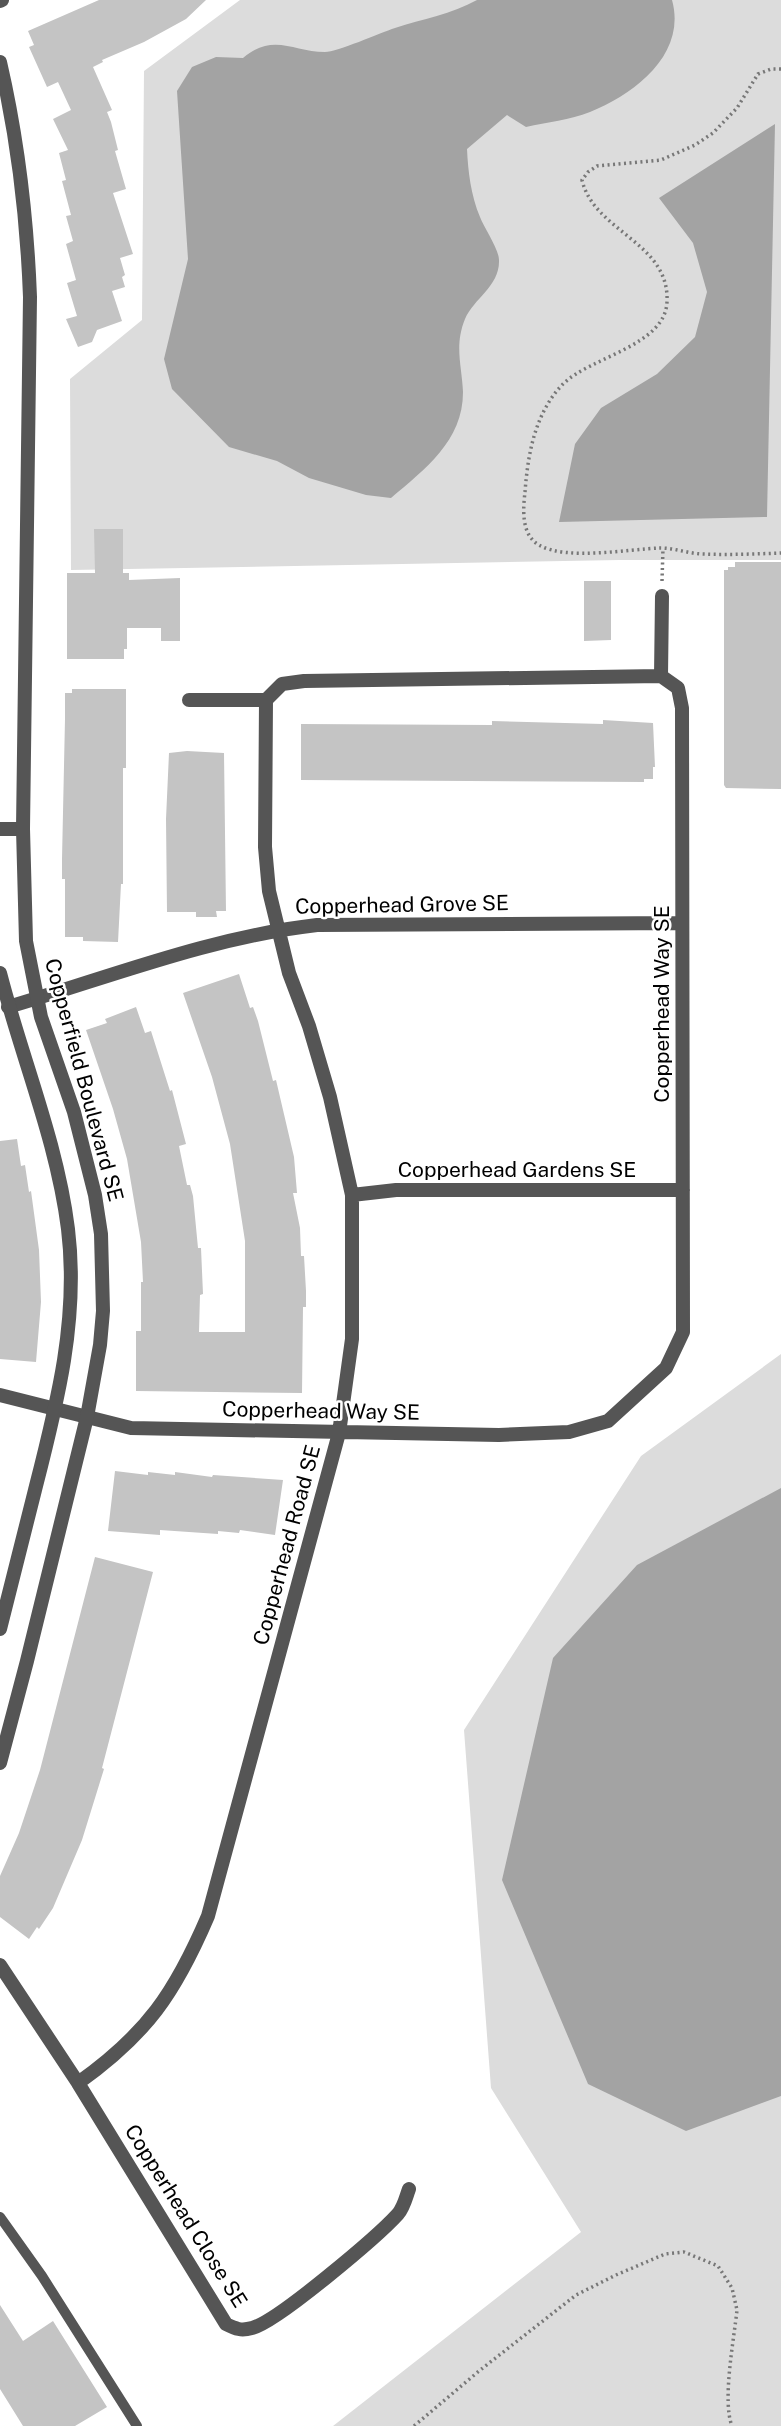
<svg xmlns="http://www.w3.org/2000/svg" width="781" height="2426" viewBox="0 0 781 2426" font-family="'Public Sans',sans-serif">
  <rect width="100%" height="100%" fill="#fff"/>
  <!-- green -->
  <path fill="#dcdcdc" d="M 240,0 L 781,0 L 781,560 L 620,560 L 71,570 L 70,379 L 142,320 L 144,71 Z
    M 781,1354 L 781,2426 L 333,2426 L 581,2232 L 491,2088 L 464,1730 L 641,1456 Z"/>
  <!-- water -->
  <path fill="#a3a3a3" d="M 477,0 L 672,0 C 687,54 635,94 590,112 C 570,120 547,122 526,127 L 507,115 L 467,149 C 468,171 471,196 480,217 C 484,228 499,249 499,260 C 500,286 474,298 465,319 C 454,346 462,366 463,392 C 463,441 425,469 391,498 L 366,495 L 309,478 L 277,461 L 229,447 L 172,389 L 164,359 L 188,259 L 177,91 L 192,67 L 216,57 L 243,58 C 273,32 294,52 325,52 C 337,52 380,33 395,28 C 422,19 452,14 477,0 Z
    M 775,124 L 767,517 L 559,522 L 575,444 L 601,408 L 657,374 L 695,337 L 707,292 L 693,243 L 659,198 Z
    M 781,1488 L 781,2096 L 686,2131 L 588,2084 L 502,1880 L 553,1658 L 637,1565 Z"/>
  <!-- building -->
  <path fill="#c4c4c4" d="M 99,0 L 206,0 L 186,19 L 144,42 L 102,60 L 103,62 L 93,67 L 112,110 L 107,112 L 111,122 L 118,150 L 115,151 L 126,189 L 113,193 L 133,254 L 120,258 L 125,275 L 122,277 L 125,287 L 112,291 L 122,321 L 97,330 L 92,342 L 78,347 L 66,319 L 77,316 L 67,283 L 76,280 L 66,244 L 73,241 L 66,216 L 71,215 L 62,181 L 66,180 L 59,153 L 68,150 L 53,119 L 71,110 L 58,82 L 47,87 L 29,47 L 34,45 L 28,31 Z
    M 94,529 L 123,529 L 123,573 L 129,573 L 129,580 L 180,578 L 180,641 L 161,641 L 161,628 L 127,628 L 127,649 L 124,649 L 124,659 L 67,659 L 67,573 L 95,573 Z
    M 735,562 L 781,562 L 781,789 L 726,788 L 724,785 L 724,570 L 728,570 L 728,567 L 735,567 Z
    M 584,581 L 611,581 L 611,640 L 584,641 Z
    M 72,689 L 126,689 L 126,768 L 123,768 L 123,884 L 121,884 L 118,942 L 83,941 L 83,937 L 65,937 L 65,879 L 62,879 L 62,859 L 65,719 L 65,693 L 72,693 Z
    M 603,720 L 653,723 L 655,767 L 653,767 L 653,779 L 644,779 L 644,782 L 301,780 L 301,724 L 492,725 L 492,721 L 603,724 Z
    M 187,751 L 224,753 L 226,911 L 216,911 L 217,917 L 196,917 L 196,912 L 167,912 L 166,819 L 169,753 Z
    M 239,974 L 250,1008 L 253,1007 L 258,1021 L 273,1081 L 276,1080 L 294,1157 L 297,1193 L 293,1193 L 300,1228 L 301,1256 L 304,1256 L 306,1291 L 306,1307 L 303,1307 L 302,1393 L 136,1391 L 136,1331 L 141,1331 L 141,1282 L 143,1282 L 141,1242 L 127,1159 L 113,1109 L 86,1030 L 107,1023 L 105,1019 L 136,1007 L 145,1033 L 151,1031 L 170,1091 L 172,1090 L 186,1144 L 179,1146 L 187,1185 L 190,1185 L 193,1196 L 198,1248 L 201,1248 L 203,1294 L 200,1295 L 199,1332 L 245,1332 L 245,1241 L 230,1144 L 212,1077 L 183,993 Z
    M 17,1139 L 21,1166 L 25,1165 L 29,1192 L 31,1191 L 39,1250 L 41,1302 L 36,1362 L 0,1359 L 0,1141 Z
    M 115,1471 L 148,1475 L 148,1472 L 175,1475 L 175,1472 L 212,1477 L 213,1475 L 283,1480 L 275,1535 L 240,1530 L 239,1533 L 218,1531 L 218,1534 L 160,1530 L 160,1535 L 108,1531 Z
    M 95,1557 L 153,1572 L 102,1768 L 104,1769 L 82,1840 L 53,1908 L 39,1929 L 37,1927 L 29,1939 L 0,1917 L 0,1876 L 19,1833 L 40,1770 Z
    M 0,2305 L 23,2341 L 53,2321 L 107,2407 L 75,2426 L 23,2426 L 0,2389 Z"/>
  <g fill="none" stroke-linecap="round" stroke-linejoin="round">
    <!-- path -->
    <path stroke="#777" stroke-width="3.5" stroke-dasharray="2 3.5" stroke-linecap="butt" d="M 781,69 L 771,69 L 758,74 L 737,108 L 713,133 L 695,145 L 661,160 L 597,166 L 588,172 L 582,180 C 594,232 670,242 667,302 C 665,346 590,357 563,384 C 535,413 528,453 525,492 C 523,509 521,535 539,545 C 567,561 628,549 660,548 C 674,548 687,553 701,554 C 728,555 755,554 781,553
      M 662,581 L 663,548
      M 414,2426 L 479,2371 L 576,2295 L 616,2275 L 665,2254 L 684,2252 L 718,2266 L 732,2288 L 737,2310 C 734,2339 722,2401 732,2426"/>
    <!-- service -->
    <path stroke="#555" stroke-width="10" d="M 0,2217 L 42,2276 L 137,2426"/>
    <!-- minor -->
    <path stroke="#555" stroke-width="14" d="M 0,1 L 2,0
      M 661,676 L 662,596
      M 189,700 L 266,700
      M 0,829 L 23,829
      M 8,1007 C 110,977 211,937 317,925 L 682,923
      M 352,1195 L 396,1190 L 683,1190
      M 0,1395 L 131,1428 L 499,1435 L 569,1432 L 608,1421 L 666,1368 L 683,1332 L 682,708 L 678,688 L 661,676 L 304,681 L 282,684 L 266,700 L 265,847 L 269,891 L 289,973 L 309,1026 L 330,1097 L 352,1195 L 352,1339 L 339,1433 L 208,1916 C 175,1993 147,2034 78,2083
      M 0,1965 L 78,2083 L 226,2324 C 236,2329 241,2331 252,2328 C 277,2322 378,2236 398,2214 C 404,2207 406,2197 409,2189"/>
    <!-- tertiary -->
    <path stroke="#555" stroke-width="14" d="M 0,62 C 18,140 27,217 30,297 L 23,829 L 26,941 L 41,1017 L 74,1112 L 95,1195 L 101,1234 L 103,1311 L 100,1345 L 87,1417 L 27,1661 L 0,1763
      M 0,973 C 22,1059 57,1141 68,1229 C 79,1319 57,1404 35,1490 C 23,1536 12,1583 0,1629"/>
  </g>
  <g text-anchor="middle" stroke-width="5" stroke-linejoin="round" paint-order="stroke">
    <!-- street labels -->
    <g font-size="21" fill="#000" stroke="#fff">
      <text transform="translate(402 905) rotate(-1)" y="7">Copperhead Grove SE</text>
      <text transform="translate(662 1004) rotate(-90)" y="7">Copperhead Way SE</text>
      <text transform="translate(84 1080) rotate(75)" y="7">Copperfield Boulevard SE</text>
      <text x="517" y="1177">Copperhead Gardens SE</text>
      <text transform="translate(321 1411) rotate(1)" y="7">Copperhead Way SE</text>
      <text transform="translate(287 1545) rotate(-75)" y="7">Copperhead Road SE</text>
      <text transform="translate(186 2216) rotate(58)" y="7">Copperhead Close SE</text>
    </g>
  </g>
</svg>
